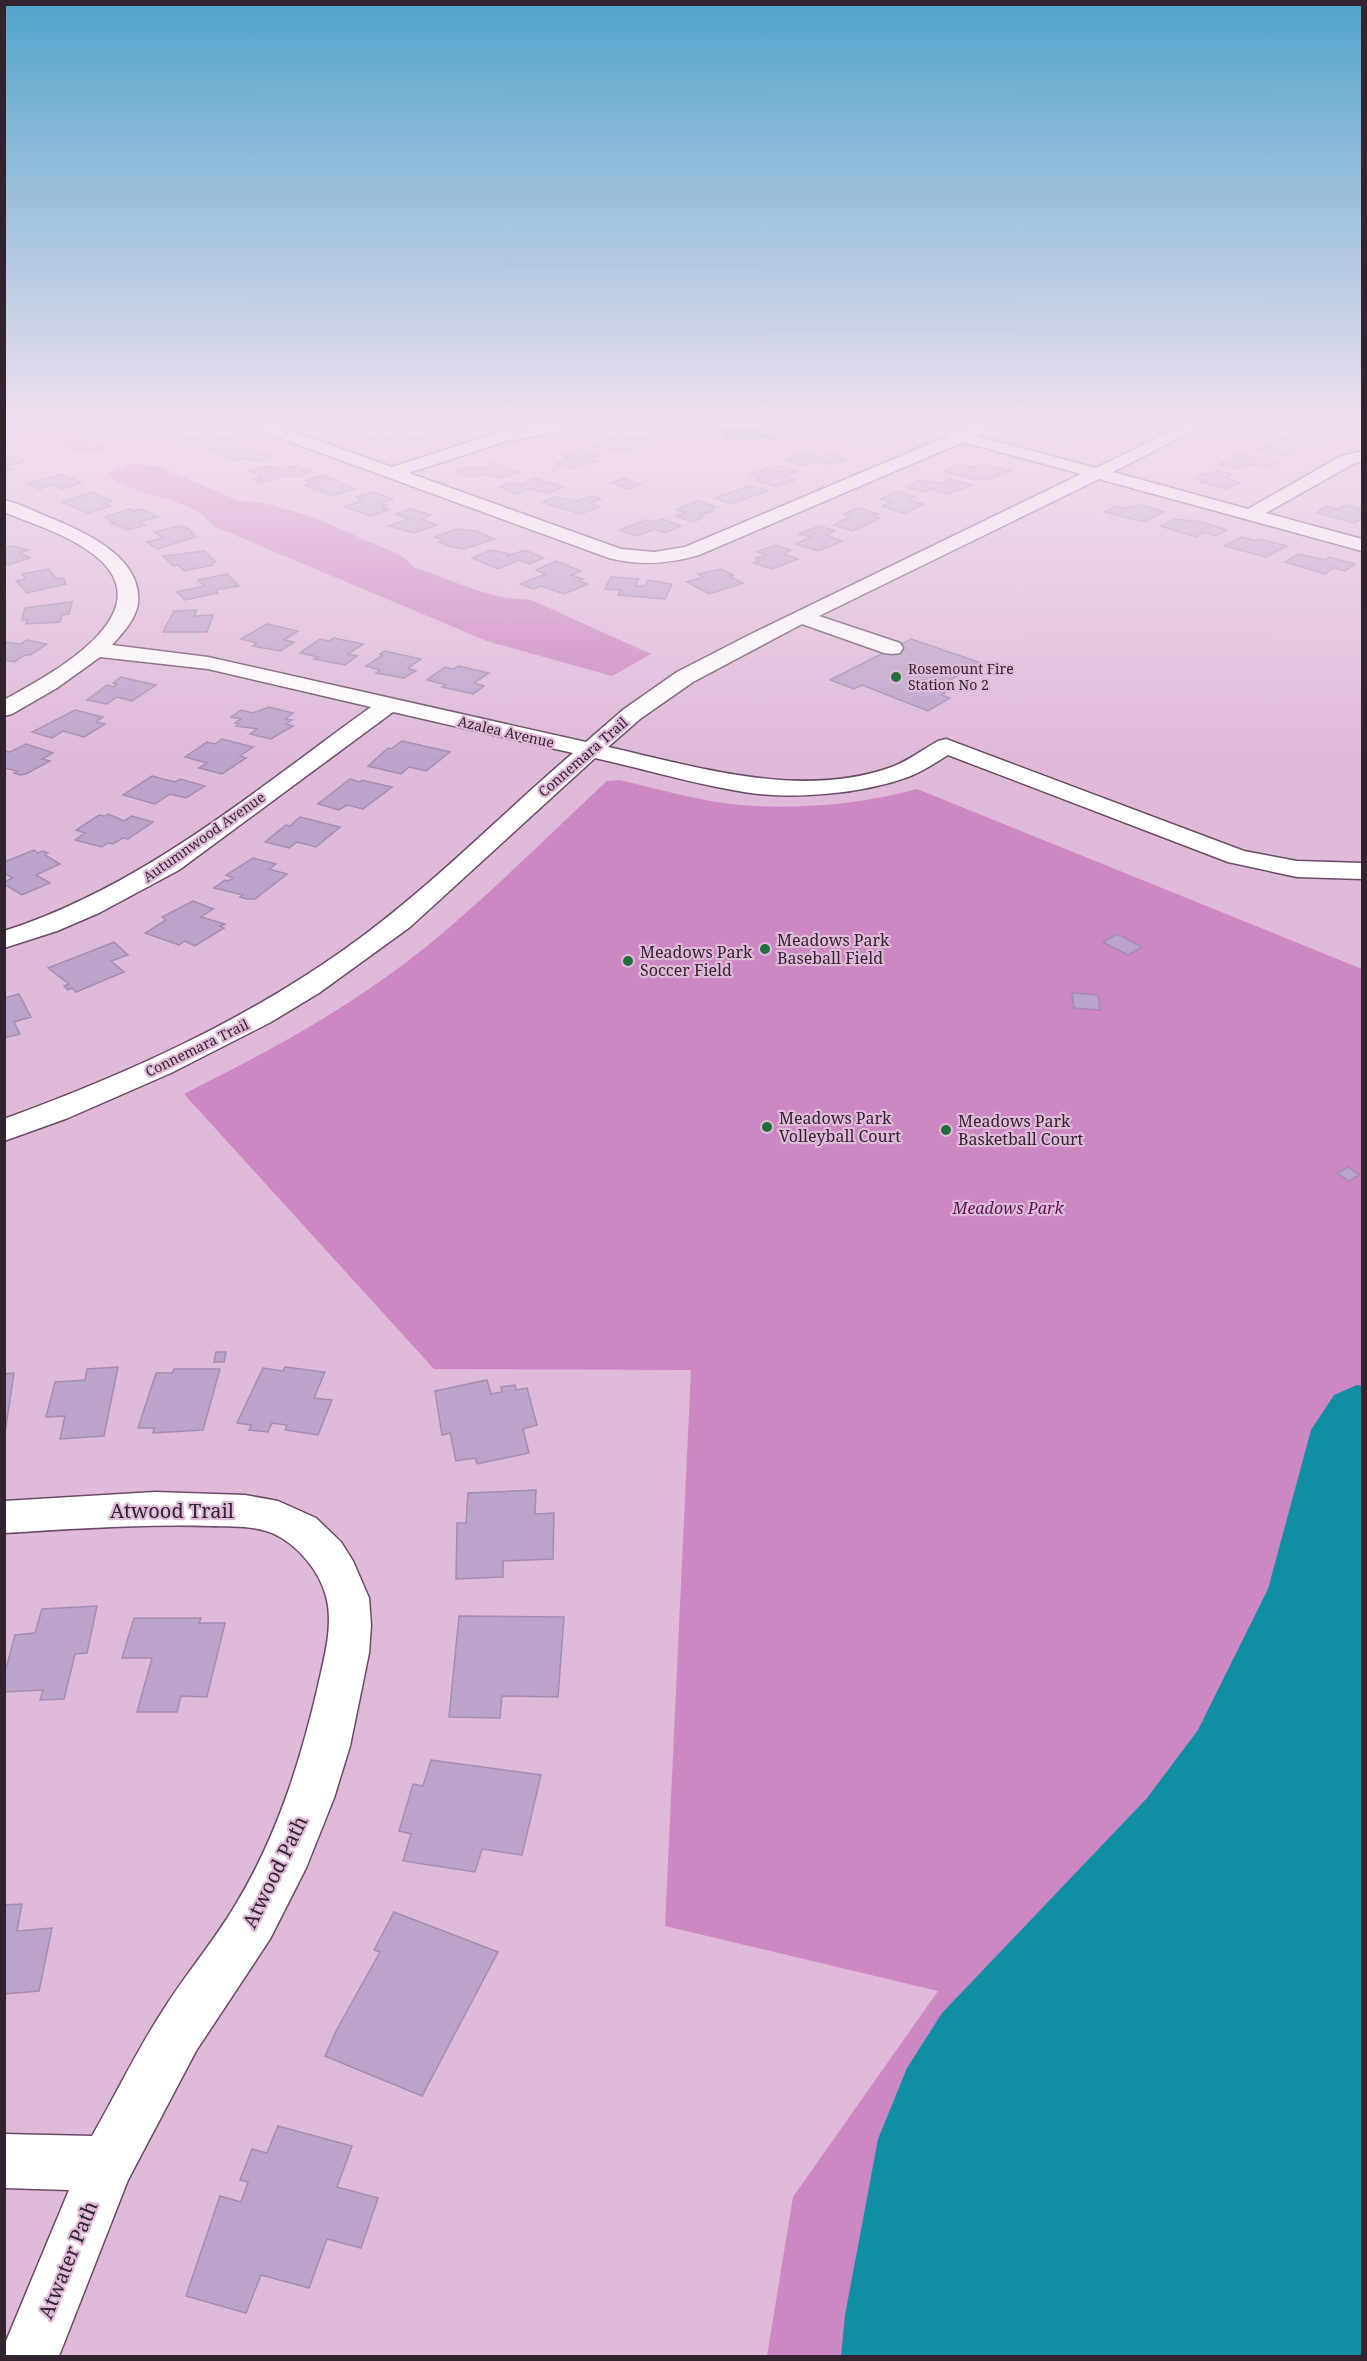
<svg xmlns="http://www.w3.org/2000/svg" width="1367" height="2361" viewBox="0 0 1367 2361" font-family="'Noto Serif',serif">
  <rect width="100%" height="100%" fill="#dfbad9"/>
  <!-- green -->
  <path fill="#cd87c3" d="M 5,427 L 102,427 L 85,438 L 108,445 L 107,450 L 84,454 L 52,445 L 6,445 Z
    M 131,463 L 160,467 L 237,500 L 268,504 L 313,517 L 402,556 L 414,567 L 478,591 L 507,598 L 531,600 L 651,654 L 612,676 L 487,641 L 213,526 C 188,493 135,500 107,474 Z
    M 619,780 C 659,789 699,801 740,805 C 798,810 862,804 917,789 L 1362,969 L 1362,2356 L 767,2356 L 793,2197 L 938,1991 L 665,1926 L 691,1370 L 434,1369 L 184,1094 C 260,1056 335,1016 404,964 C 476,909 540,843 607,781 Z"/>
  <!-- water -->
  <path fill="#108fa3" d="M 718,427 L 748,427 L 780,439 L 731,440 L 726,439 Z
    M 1357,1385 L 1362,1386 L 1362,2356 L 841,2356 L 845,2315 L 878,2139 L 907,2068 L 942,2013 L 1147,1798 L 1198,1730 L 1268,1589 L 1311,1430 L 1334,1395 Z"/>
  <!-- building -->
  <path fill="#bba4ca" stroke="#a38db2" stroke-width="1.5" d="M 327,427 L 385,427 L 369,432 L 352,429 L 341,432 Z
    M 795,427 L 844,427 L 823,435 Z
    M 1053,427 L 1075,434 L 1057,442 L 1024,436 Z
    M 1356,427 L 1362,431 L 1362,437 L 1323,442 L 1314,435 L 1327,434 L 1324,432 L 1329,432 L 1326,430 Z
    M 863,428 L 882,433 L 876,436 L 895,440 L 877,447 L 853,440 L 864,436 L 852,433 Z
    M 400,433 L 426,440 L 409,446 L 404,444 L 397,446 L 392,442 L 378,446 L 363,440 L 381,435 L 387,437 Z
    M 205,434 L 220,437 L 225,436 L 241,442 L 210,451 L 204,448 L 199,450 L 177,442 Z
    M 631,437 L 650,440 L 631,452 L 597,447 L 609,439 L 627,440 Z
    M 1279,438 L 1307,444 L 1289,457 L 1257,449 Z
    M 232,448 L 259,451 L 273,458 L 258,462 L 249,459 L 233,460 L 217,453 Z
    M 580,449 L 597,455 L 588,458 L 597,461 L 572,469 L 556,464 L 569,458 L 562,456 Z
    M 804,452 L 821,458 L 830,454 L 844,459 L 831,465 L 817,461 L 804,466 L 785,460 Z
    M 1239,454 L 1259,459 L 1263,457 L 1280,461 L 1267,468 L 1253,465 L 1239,469 L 1219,464 Z
    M 17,457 L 25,461 L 7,467 L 13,470 L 4,472 L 4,458 Z
    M 494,463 L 519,472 L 502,478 L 483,474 L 472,478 L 455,472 L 470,467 L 478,469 Z
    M 959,464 L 972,467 L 988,464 L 1010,471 L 989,480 L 980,478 L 975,480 L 945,471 Z
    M 297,465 L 313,472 L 295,477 L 288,475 L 261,483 L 254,480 L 261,478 L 257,477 L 261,475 L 250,471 L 268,466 L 284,469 Z
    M 776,465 L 796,471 L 785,477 L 795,480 L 776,487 L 755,480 L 761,478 L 750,475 Z
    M 1217,471 L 1232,474 L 1226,477 L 1240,483 L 1227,489 L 1200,482 L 1204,480 L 1194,478 L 1203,473 L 1210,474 Z
    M 62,474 L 82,483 L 61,489 L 52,485 L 39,489 L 27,484 Z
    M 321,476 L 328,477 L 355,489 L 332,496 L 304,485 L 312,483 L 306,480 Z
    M 534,478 L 564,487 L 547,493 L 529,489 L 517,494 L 499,487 L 513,482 L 520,485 Z
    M 623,478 L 641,484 L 629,489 L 611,483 Z
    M 949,479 L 972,485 L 948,494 L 930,489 L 924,492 L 906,487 L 921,480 L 939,483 Z
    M 751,486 L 768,491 L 731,504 L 714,498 Z
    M 896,491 L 915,497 L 909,500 L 923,504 L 905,514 L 882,506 L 891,502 L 881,499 Z
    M 93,492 L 112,501 L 104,503 L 111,506 L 88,513 L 62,502 Z
    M 374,492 L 393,499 L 380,503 L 387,505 L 382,507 L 389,510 L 370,516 L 345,507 L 363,500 L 356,497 Z
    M 592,496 L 601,499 L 590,503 L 600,507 L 580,514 L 542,502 L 557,497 L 578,501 Z
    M 698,501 L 716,507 L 710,510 L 713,511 L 700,515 L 704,517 L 693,522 L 676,516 L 685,513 L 677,510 L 683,507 L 681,507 Z
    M 1142,505 L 1164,512 L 1144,522 L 1105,512 L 1117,506 L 1126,508 Z
    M 1346,505 L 1362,509 L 1362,518 L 1355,523 L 1317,513 L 1326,506 L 1338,509 Z
    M 858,508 L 879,514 L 874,517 L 880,518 L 852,531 L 834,525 L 851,516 L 844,514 Z
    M 130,509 L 135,511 L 141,509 L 158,517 L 139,522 L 145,525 L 128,530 L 110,523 L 114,522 L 104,517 Z
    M 410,509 L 431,515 L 422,519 L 437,525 L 414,533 L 389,526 L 409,519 L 395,514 Z
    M 662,519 L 681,526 L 664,533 L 655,529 L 637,536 L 619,530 L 646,520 L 654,522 Z
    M 1175,519 L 1203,522 L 1227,530 L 1216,536 L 1204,532 L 1196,537 L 1161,526 Z
    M 180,526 L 189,529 L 196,537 L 157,549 L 147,542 L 163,538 L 154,532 Z
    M 819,526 L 835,531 L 826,535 L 842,541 L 819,551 L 796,544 L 811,537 L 799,534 Z
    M 457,529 L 476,531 L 495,539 L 464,549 L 447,546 L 449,546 L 439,542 L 444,540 L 435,537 Z
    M 1242,537 L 1256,541 L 1260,539 L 1287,546 L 1266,557 L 1224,546 Z
    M 775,545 L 791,550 L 783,554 L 798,559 L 772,569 L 753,563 L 760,560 L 755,558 L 767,555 L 757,552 Z
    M 11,546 L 28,550 L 20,553 L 30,558 L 8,565 L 4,563 L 4,548 Z
    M 491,550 L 510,554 L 506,556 L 508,556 L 525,550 L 544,558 L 529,564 L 519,560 L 498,569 L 472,558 Z
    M 205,551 L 216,562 L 211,563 L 213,565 L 184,571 L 178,565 L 173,566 L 163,556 Z
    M 1298,554 L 1326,560 L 1329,557 L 1355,564 L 1345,571 L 1334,568 L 1325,574 L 1285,562 Z
    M 556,561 L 581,571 L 571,575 L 583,579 L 579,581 L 588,584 L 564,594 L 541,586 L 533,589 L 520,584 L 546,574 L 536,570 Z
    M 48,569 L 57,579 L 64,578 L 66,584 L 27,593 L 16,581 L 26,579 L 22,574 Z
    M 721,569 L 733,575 L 729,576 L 743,583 L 709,594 L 687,582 L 703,577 L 698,574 Z
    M 227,574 L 239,586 L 216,590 L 218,593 L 185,600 L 177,592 L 204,586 L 198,580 Z
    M 611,577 L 639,579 L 635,586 L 645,586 L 648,580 L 672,584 L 665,599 L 618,595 L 621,590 L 605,589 Z
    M 72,602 L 69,614 L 62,615 L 60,622 L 26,624 L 27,620 L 22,620 L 25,608 Z
    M 197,610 L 194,616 L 213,615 L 207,632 L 163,632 L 174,611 Z
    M 267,624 L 298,631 L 284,640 L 294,642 L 280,651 L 253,646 L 257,643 L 241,639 Z
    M 334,638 L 363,644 L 348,654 L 357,656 L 345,665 L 314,659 L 318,657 L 300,653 L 320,639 L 329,641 Z
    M 911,639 L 981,663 L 939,686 L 949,690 L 941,695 L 950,698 L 928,711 L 862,685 L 854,689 L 830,680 Z
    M 27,640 L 47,644 L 30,655 L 25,655 L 14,662 L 4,660 L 4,642 L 21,644 Z
    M 385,651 L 421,659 L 408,668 L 416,671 L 404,678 L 376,673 L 380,670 L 366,666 L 383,655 L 380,654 Z
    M 458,666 L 489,673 L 474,683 L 484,686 L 473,694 L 442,687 L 446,685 L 427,680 L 445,667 L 454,669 Z
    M 121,677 L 156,685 L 132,701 L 117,697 L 107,704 L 87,700 L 107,685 L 113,687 L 117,684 L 113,683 Z
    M 269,707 L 293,713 L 285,719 L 292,720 L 286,724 L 293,726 L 271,739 L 250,734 L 257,729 L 236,726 L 239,724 L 235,723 L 241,719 L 231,717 L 241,710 L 253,713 Z
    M 75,710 L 103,717 L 96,722 L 105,724 L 84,737 L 63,731 L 52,738 L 32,732 Z
    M 222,739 L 253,747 L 240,756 L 246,758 L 222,774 L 199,768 L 207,763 L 185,757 L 207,742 L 215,744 Z
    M 402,741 L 450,752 L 426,771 L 409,767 L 401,774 L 368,766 L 388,748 L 391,749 Z
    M 26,744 L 53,753 L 42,759 L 50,761 L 26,774 L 20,775 L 14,773 L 17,771 L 4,768 L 4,751 L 10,752 Z
    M 152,776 L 175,782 L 180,779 L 205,786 L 186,798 L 170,794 L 155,804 L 123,795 Z
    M 350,779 L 360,782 L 362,780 L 392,787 L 363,809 L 347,805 L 339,810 L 318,804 Z
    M 108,814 L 124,821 L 132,816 L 153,822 L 128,839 L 123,838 L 113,844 L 108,843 L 102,847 L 75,840 L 85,833 L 76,830 L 99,815 L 105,816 Z
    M 300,817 L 340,827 L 316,847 L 297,842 L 289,848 L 265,842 L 286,825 L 290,826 Z
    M 34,850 L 38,853 L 43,851 L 48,853 L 45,855 L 60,864 L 36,875 L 50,883 L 22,895 L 4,884 L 4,882 L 13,878 L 4,873 L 4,862 Z
    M 253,858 L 276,864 L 269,869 L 287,874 L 255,899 L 247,899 L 240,897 L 243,895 L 214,888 L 225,880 L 228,881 L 233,878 L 226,875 Z
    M 193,901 L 213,909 L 201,917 L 225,924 L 220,926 L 224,928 L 195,946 L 185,941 L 179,945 L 145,933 L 166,920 L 162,917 Z
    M 1117,934 L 1142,947 L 1128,955 L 1103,942 Z
    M 114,942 L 128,955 L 111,961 L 124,972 L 76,992 L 72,988 L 68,990 L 64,986 L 69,984 L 48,968 Z
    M 1072,993 L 1098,995 L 1100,1010 L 1074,1008 Z
    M 19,994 L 31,1017 L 14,1022 L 20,1034 L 4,1038 L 4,998 Z
    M 1348,1167 L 1359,1175 L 1349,1181 L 1337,1173 Z
    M 216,1352 L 226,1352 L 224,1362 L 214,1362 Z
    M 118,1367 L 104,1436 L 60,1439 L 65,1416 L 46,1417 L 55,1382 L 85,1380 L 87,1369 Z
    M 285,1367 L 325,1372 L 314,1398 L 332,1400 L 318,1435 L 285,1430 L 287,1425 L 272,1423 L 268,1432 L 249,1430 L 251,1425 L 237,1423 L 263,1368 L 283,1371 Z
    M 174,1369 L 220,1369 L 203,1430 L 153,1433 L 154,1428 L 138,1428 L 156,1373 L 172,1373 Z
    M 14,1373 L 5,1433 L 4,1433 L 4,1374 Z
    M 487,1380 L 491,1394 L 502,1392 L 501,1387 L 515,1385 L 516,1390 L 527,1388 L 537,1425 L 523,1429 L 529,1453 L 477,1464 L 475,1458 L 456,1461 L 450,1433 L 442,1435 L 435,1391 Z
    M 536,1490 L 535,1514 L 554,1513 L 553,1559 L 503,1561 L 503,1577 L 456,1579 L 457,1523 L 466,1523 L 468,1493 Z
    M 97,1606 L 87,1653 L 75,1654 L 64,1699 L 40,1700 L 43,1690 L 4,1692 L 4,1676 L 15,1635 L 35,1633 L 42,1609 Z
    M 459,1616 L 564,1617 L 558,1697 L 502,1696 L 500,1718 L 449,1717 Z
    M 134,1618 L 201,1618 L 199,1623 L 225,1623 L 207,1697 L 181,1696 L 177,1712 L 137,1712 L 152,1658 L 122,1658 Z
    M 431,1760 L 541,1775 L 522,1855 L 482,1849 L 475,1872 L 403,1861 L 411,1834 L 399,1831 L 413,1784 L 423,1786 Z
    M 22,1904 L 17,1931 L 52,1928 L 39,1991 L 4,1994 L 4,1905 Z
    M 394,1912 L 498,1952 L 422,2096 L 325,2056 L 336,2031 L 380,1952 L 374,1950 Z
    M 278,2126 L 352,2146 L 337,2187 L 378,2198 L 361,2248 L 327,2239 L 309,2288 L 261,2275 L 246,2313 L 186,2296 L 220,2196 L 241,2202 L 248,2182 L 240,2180 L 252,2149 L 267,2153 Z"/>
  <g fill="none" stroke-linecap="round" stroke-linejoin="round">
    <defs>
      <path id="minor" d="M 256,427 L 280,427 L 392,467 L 503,431 L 530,427 L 561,427 L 560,432 L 506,441 L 409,473 L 621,549 L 654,552 L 685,547 L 948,436 L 949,431 L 960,431 L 969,427 L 992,427 L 977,436 L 1096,468 L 1179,427 L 1201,427 L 1113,472 L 1248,509 L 1341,456 L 1362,451 L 1362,461 L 1353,464 L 1266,513 L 1362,539 L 1362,551 L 1099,479 L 819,616 L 900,643 L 903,648 L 900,653 L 892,654 L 884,653 L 802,624 L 693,682 L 640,719 L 608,747 C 698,767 798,799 889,768 C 907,762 922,750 938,741 L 946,739 L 1244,851 L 1297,861 L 1362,863 L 1362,879 L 1297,877 L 1228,862 L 948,755 C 935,763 922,772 908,777 C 861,794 793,800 744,792 C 694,784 644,769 595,758 L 410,927 L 319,993 L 271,1022 L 171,1073 L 68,1118 L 4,1141 L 4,1119 C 124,1075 241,1023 345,949 C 427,891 497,818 573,753 L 393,712 L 179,870 L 99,913 L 57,931 L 4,948 L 4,931 C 144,886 254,791 371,707 L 208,669 L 100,657 L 57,688 L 12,714 L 4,716 L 4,700 C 46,677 163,616 99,559 C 73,536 35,525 4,512 L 4,500 C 18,503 30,509 43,515 C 78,529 143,555 138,603 C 136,619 122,634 112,645 L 208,657 L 586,742 L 624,709 L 677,672 L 751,634 L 1081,474 L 963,442 L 699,555 C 668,564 640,566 609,558 L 258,430 Z
        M 155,1492 L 245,1495 L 278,1501 L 316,1518 L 341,1542 L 353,1561 L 369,1598 L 371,1625 L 369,1653 L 350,1746 L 334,1798 L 306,1868 L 270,1939 L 196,2051 L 128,2180 L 59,2356 L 4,2356 L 4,2346 L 69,2190 L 4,2188 L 4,2134 L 92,2136 C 115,2096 135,2054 160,2015 C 183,1977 213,1943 236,1904 C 277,1836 300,1763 318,1686 C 324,1658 334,1625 326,1596 C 319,1570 297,1544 272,1533 C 253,1525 230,1527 210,1526 C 141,1524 73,1529 4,1533 L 4,1501 Z"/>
    </defs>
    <!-- minor casing -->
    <use href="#minor" stroke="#6a4b66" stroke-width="3"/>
    <!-- minor -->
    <use href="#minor" fill="#fff" fill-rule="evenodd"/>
  </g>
  <!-- sky -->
  <linearGradient id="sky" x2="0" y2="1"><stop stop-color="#51a5cc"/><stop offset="0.56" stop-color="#f1e0ee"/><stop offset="1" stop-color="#f1e0ee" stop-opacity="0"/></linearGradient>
  <rect width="1367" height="758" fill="url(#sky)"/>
  <!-- markers -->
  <g fill="#216e3d" stroke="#dfbad9" stroke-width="2">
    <circle cx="896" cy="677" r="6"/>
    <circle cx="765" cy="949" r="6"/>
    <circle cx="628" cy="961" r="6"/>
    <circle cx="767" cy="1127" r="6"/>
    <circle cx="946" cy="1130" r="6"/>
  </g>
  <g text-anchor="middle" stroke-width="4.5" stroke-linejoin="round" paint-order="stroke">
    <!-- far-poi labels -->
    <g font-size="14" fill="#32242f" stroke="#dfbad9" text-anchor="start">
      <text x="908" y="674">Rosemount Fire<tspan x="908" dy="16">Station No 2</tspan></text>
    </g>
    <!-- far-street labels -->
    <g font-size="14" fill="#32242f" stroke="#dfbad9">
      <text transform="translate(506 732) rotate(13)" y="5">Azalea Avenue</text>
      <text transform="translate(583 757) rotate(-41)" y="5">Connemara Trail</text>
      <text transform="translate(204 837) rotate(-35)" y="5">Autumnwood Avenue</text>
      <text transform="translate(197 1048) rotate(-26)" y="5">Connemara Trail</text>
    </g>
    <!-- poi labels -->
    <g font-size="16" fill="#32242f" stroke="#dfbad9" text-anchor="start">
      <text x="777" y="946">Meadows Park<tspan x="777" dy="18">Baseball Field</tspan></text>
      <text x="640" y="958">Meadows Park<tspan x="640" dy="18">Soccer Field</tspan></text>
      <text x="779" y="1124">Meadows Park<tspan x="779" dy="18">Volleyball Court</tspan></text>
      <text x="958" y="1127">Meadows Park<tspan x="958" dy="18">Basketball Court</tspan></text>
    </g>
    <!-- park labels -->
    <g font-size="16" font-style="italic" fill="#591553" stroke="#dfbad9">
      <text x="1008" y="1214">Meadows Park</text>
    </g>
    <!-- near-street labels -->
    <g font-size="20" fill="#32242f" stroke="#dfbad9">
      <text x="172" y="1518">Atwood Trail</text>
      <text transform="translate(275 1872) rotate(-64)" y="7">Atwood Path</text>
      <text transform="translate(68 2260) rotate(-68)" y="7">Atwater Path</text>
    </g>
  </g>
  <!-- border -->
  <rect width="1367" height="2361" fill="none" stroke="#32242f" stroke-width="12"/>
</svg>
